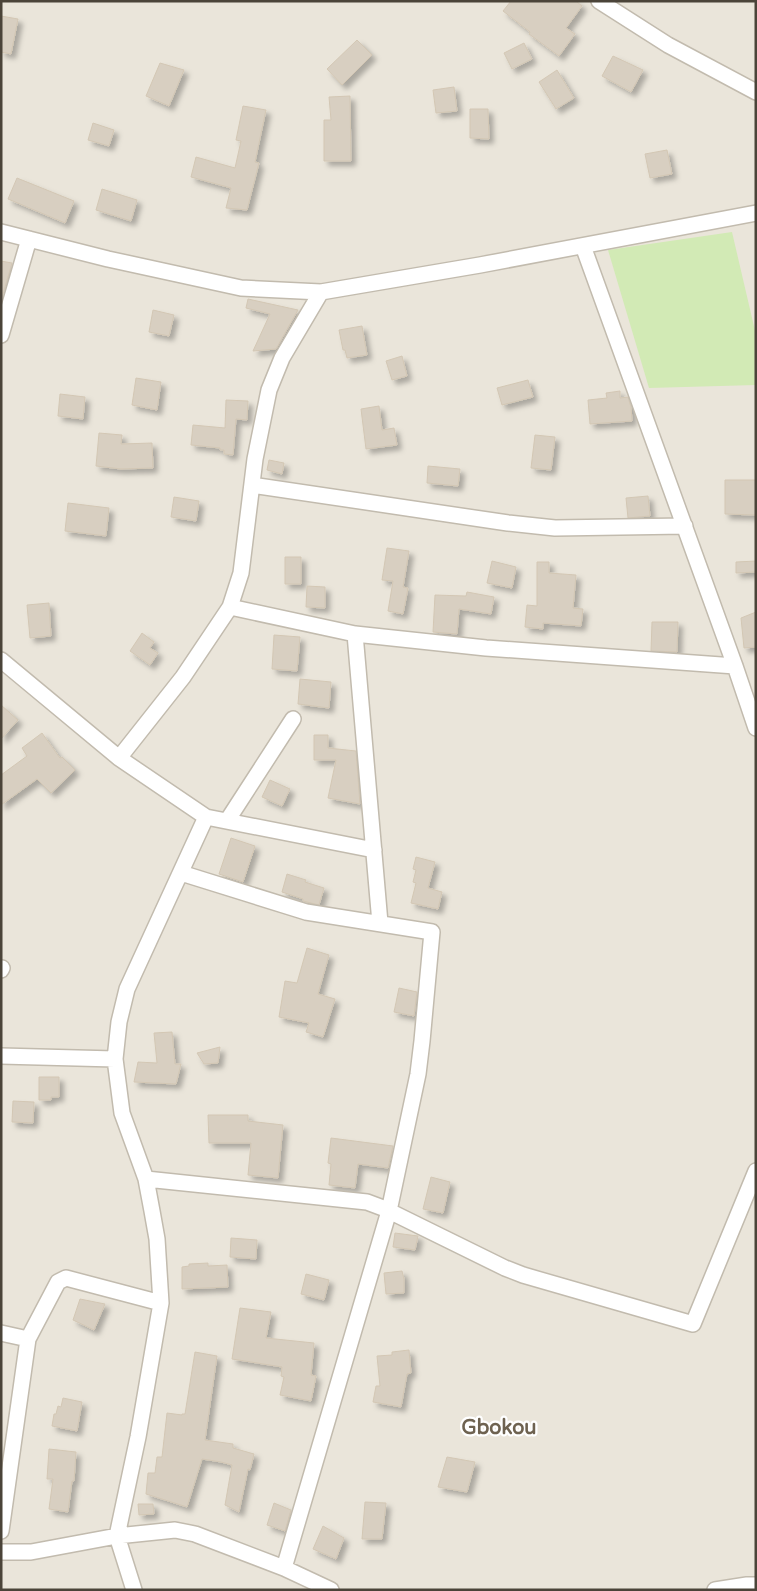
<svg xmlns="http://www.w3.org/2000/svg" width="757" height="1591" viewBox="0 0 757 1591" font-family="'Varela Round',sans-serif">
  <defs>
    <filter id="shadow"><feDropShadow dx="4.5" dy="4.5" stdDeviation="2.5" flood-color="#0004"/></filter>
  </defs>
  <rect width="100%" height="100%" fill="#f6f3ec"/>
  <!-- residential -->
  <path fill="#eae5da" d="M 1,1 L 756,1 L 756,1590 L 1,1590 Z"/>
  <!-- green -->
  <path fill="#d2eab5" d="M 732,232 L 756,335 L 756,385 L 649,388 L 608,250 Z"/>
  <!-- building -->
  <path fill="#d8cfc1" stroke="#d3c7b4" filter="url(#shadow)" d="M 511,1 L 576,1 L 582,6 L 566,28 L 575,34 L 559,56 L 529,34 L 530,32 L 503,11 Z
    M 1,16 L 18,19 L 11,54 L 1,52 Z
    M 357,40 L 372,55 L 342,85 L 327,69 Z
    M 524,43 L 532,59 L 512,69 L 504,53 Z
    M 613,56 L 643,70 L 631,92 L 602,76 Z
    M 160,63 L 184,70 L 169,106 L 146,96 Z
    M 557,70 L 574,98 L 556,109 L 539,82 Z
    M 454,87 L 457,111 L 436,113 L 433,90 Z
    M 350,96 L 351,161 L 324,161 L 324,120 L 331,120 L 329,97 Z
    M 243,106 L 266,110 L 255,162 L 259,163 L 247,210 L 226,208 L 231,188 L 191,177 L 196,157 L 235,168 L 241,141 L 236,140 Z
    M 470,109 L 488,109 L 489,139 L 470,138 Z
    M 93,123 L 114,130 L 109,146 L 88,140 Z
    M 667,150 L 672,174 L 650,178 L 645,154 Z
    M 17,178 L 74,201 L 65,223 L 8,199 Z
    M 102,189 L 137,200 L 131,221 L 96,210 Z
    M 1,261 L 12,263 L 1,301 Z
    M 248,299 L 298,310 L 276,349 L 253,351 L 270,314 L 246,308 Z
    M 153,310 L 174,315 L 169,336 L 149,332 Z
    M 362,326 L 367,355 L 347,358 L 345,350 L 343,350 L 339,330 Z
    M 402,356 L 407,376 L 392,380 L 386,361 Z
    M 136,378 L 161,382 L 157,410 L 132,405 Z
    M 528,380 L 533,397 L 502,405 L 497,388 Z
    M 620,391 L 620,398 L 628,397 L 631,407 L 632,421 L 590,424 L 588,400 L 607,398 L 606,393 Z
    M 60,394 L 85,397 L 83,419 L 58,416 Z
    M 226,400 L 248,401 L 247,420 L 236,419 L 233,455 L 224,454 L 224,450 L 220,450 L 220,448 L 191,445 L 193,425 L 225,428 Z
    M 379,406 L 382,430 L 394,428 L 397,445 L 366,449 L 361,409 Z
    M 99,433 L 122,435 L 121,444 L 152,443 L 153,468 L 121,469 L 96,466 Z
    M 535,435 L 555,437 L 551,470 L 531,468 Z
    M 269,460 L 284,463 L 282,474 L 267,470 Z
    M 428,466 L 460,469 L 458,486 L 427,483 Z
    M 725,480 L 756,480 L 756,515 L 725,514 Z
    M 648,496 L 650,516 L 628,518 L 626,498 Z
    M 174,497 L 199,501 L 196,521 L 171,517 Z
    M 68,503 L 109,508 L 106,536 L 65,531 Z
    M 387,548 L 409,551 L 403,587 L 408,588 L 403,614 L 388,611 L 393,581 L 382,580 Z
    M 285,557 L 301,557 L 301,584 L 285,584 Z
    M 492,561 L 516,567 L 512,588 L 487,583 Z
    M 756,561 L 756,572 L 736,573 L 736,562 Z
    M 537,562 L 549,562 L 549,573 L 576,575 L 573,608 L 583,609 L 581,626 L 543,623 L 543,629 L 525,627 L 527,605 L 537,606 Z
    M 307,586 L 325,587 L 325,608 L 306,607 Z
    M 467,592 L 494,597 L 491,614 L 459,609 L 457,634 L 433,632 L 435,595 L 466,596 Z
    M 49,603 L 51,636 L 30,638 L 27,605 Z
    M 756,612 L 756,647 L 744,648 L 741,618 Z
    M 652,622 L 678,622 L 677,652 L 651,651 Z
    M 142,633 L 154,642 L 150,648 L 158,653 L 150,665 L 130,651 Z
    M 274,635 L 300,637 L 297,671 L 272,669 Z
    M 300,679 L 331,682 L 329,708 L 298,704 Z
    M 1,705 L 18,720 L 1,739 Z
    M 42,733 L 60,758 L 62,757 L 75,770 L 51,793 L 37,779 L 1,805 L 1,775 L 27,756 L 22,748 Z
    M 314,735 L 328,735 L 328,748 L 356,751 L 360,804 L 328,798 L 336,760 L 314,760 Z
    M 270,780 L 290,789 L 282,806 L 262,797 Z
    M 231,838 L 255,846 L 243,882 L 219,874 Z
    M 416,857 L 435,862 L 428,888 L 442,892 L 438,909 L 411,903 L 416,883 L 413,882 L 416,870 L 413,869 Z
    M 287,874 L 306,880 L 305,882 L 324,888 L 319,905 L 303,901 L 303,899 L 282,892 Z
    M 307,948 L 329,955 L 318,994 L 335,999 L 323,1037 L 306,1032 L 309,1023 L 279,1017 L 285,981 L 297,983 Z
    M 399,988 L 417,992 L 414,1016 L 394,1012 Z
    M 172,1032 L 175,1064 L 181,1064 L 176,1084 L 134,1082 L 138,1062 L 157,1063 L 154,1033 Z
    M 220,1047 L 218,1063 L 204,1064 L 197,1053 Z
    M 39,1077 L 59,1077 L 59,1097 L 51,1097 L 51,1100 L 39,1100 Z
    M 13,1101 L 34,1102 L 33,1123 L 12,1122 Z
    M 208,1115 L 248,1115 L 248,1121 L 283,1125 L 278,1178 L 248,1175 L 251,1143 L 209,1143 Z
    M 331,1138 L 393,1146 L 388,1168 L 358,1164 L 355,1188 L 329,1185 L 331,1164 L 328,1163 Z
    M 431,1177 L 450,1182 L 443,1213 L 423,1209 Z
    M 395,1233 L 418,1236 L 415,1250 L 393,1247 Z
    M 231,1238 L 257,1240 L 256,1259 L 230,1257 Z
    M 208,1263 L 208,1266 L 227,1265 L 228,1287 L 182,1289 L 182,1267 L 189,1266 L 189,1264 Z
    M 402,1271 L 404,1279 L 404,1293 L 386,1294 L 384,1273 Z
    M 306,1274 L 329,1280 L 324,1300 L 301,1294 Z
    M 80,1299 L 105,1304 L 94,1330 L 73,1320 Z
    M 240,1308 L 271,1312 L 266,1338 L 314,1343 L 311,1375 L 316,1376 L 311,1401 L 280,1395 L 284,1377 L 281,1376 L 282,1367 L 232,1359 Z
    M 409,1350 L 411,1373 L 407,1374 L 401,1407 L 373,1402 L 376,1386 L 380,1386 L 377,1356 L 392,1355 L 392,1352 Z
    M 195,1352 L 217,1356 L 205,1440 L 233,1444 L 233,1448 L 254,1454 L 250,1470 L 248,1469 L 239,1512 L 225,1505 L 232,1465 L 221,1462 L 202,1459 L 187,1507 L 146,1494 L 148,1473 L 155,1473 L 157,1457 L 162,1457 L 167,1413 L 182,1415 L 182,1414 L 185,1414 Z
    M 63,1398 L 82,1402 L 77,1431 L 52,1426 L 54,1414 L 56,1414 L 58,1406 L 61,1407 Z
    M 49,1449 L 76,1452 L 74,1481 L 72,1481 L 68,1512 L 49,1509 L 53,1479 L 47,1479 Z
    M 447,1457 L 475,1462 L 467,1492 L 438,1487 Z
    M 365,1502 L 386,1503 L 382,1539 L 362,1539 Z
    M 274,1503 L 291,1510 L 285,1531 L 267,1525 Z
    M 138,1504 L 153,1504 L 154,1514 L 139,1515 Z
    M 323,1526 L 344,1538 L 336,1559 L 313,1549 Z"/>
  <g fill="none" stroke-linecap="round" stroke-linejoin="round">
    <defs>
      <path id="minor" d="M 599,1 L 668,45 L 756,92
        M 1,232 L 108,259 L 241,288 L 321,292 L 480,265 L 756,213
        M 583,246 L 735,666 L 756,728
        M 1,335 L 29,239
        M 252,485 L 508,523 L 555,528 L 685,526
        M 230,607 L 355,634 L 486,648 L 735,666
        M 355,634 L 380,923
        M 1,660 L 119,758 L 206,817 L 374,850
        M 119,758 L 183,677 L 230,607 L 241,573 L 255,459 L 269,390 L 282,358 L 321,292
        M 227,821 L 293,719
        M 181,873 L 306,912 L 432,932 L 422,1041 L 418,1074 L 389,1211 L 284,1568
        M 1,970 L 2,968
        M 1,1056 L 115,1059
        M 146,1179 L 367,1202 L 383,1208 L 505,1268 L 523,1275 L 693,1324 L 756,1171
        M 1,1333 L 28,1339
        M 1,1531 L 28,1339 L 58,1282 L 66,1278 L 161,1303
        M 1,1552 L 31,1552 L 117,1536 L 175,1530 L 195,1534 L 284,1568 L 331,1590
        M 134,1590 L 117,1536 L 138,1437 L 161,1303 L 157,1239 L 152,1211 L 146,1179 L 122,1113 L 115,1059 L 119,1022 L 127,989 L 206,817
        M 715,1590 L 747,1585 L 756,1585"/>
    </defs>
    <!-- minor casing -->
    <use href="#minor" stroke="#c2bbae" stroke-width="18"/>
    <!-- minor -->
    <use href="#minor" stroke="#fff" stroke-width="15"/>
  </g>
  <g text-anchor="middle" stroke-width="4.5" stroke-linejoin="round" paint-order="stroke">
    <!-- quarter labels -->
    <g font-size="20" font-weight="bold" fill="#6e6250" stroke="#fff">
      <text x="499" y="1434">Gbokou</text>
    </g>
  </g>
  <!-- border -->
  <rect width="757" height="1591" fill="none" stroke="#4b4439" stroke-width="5"/>
</svg>
